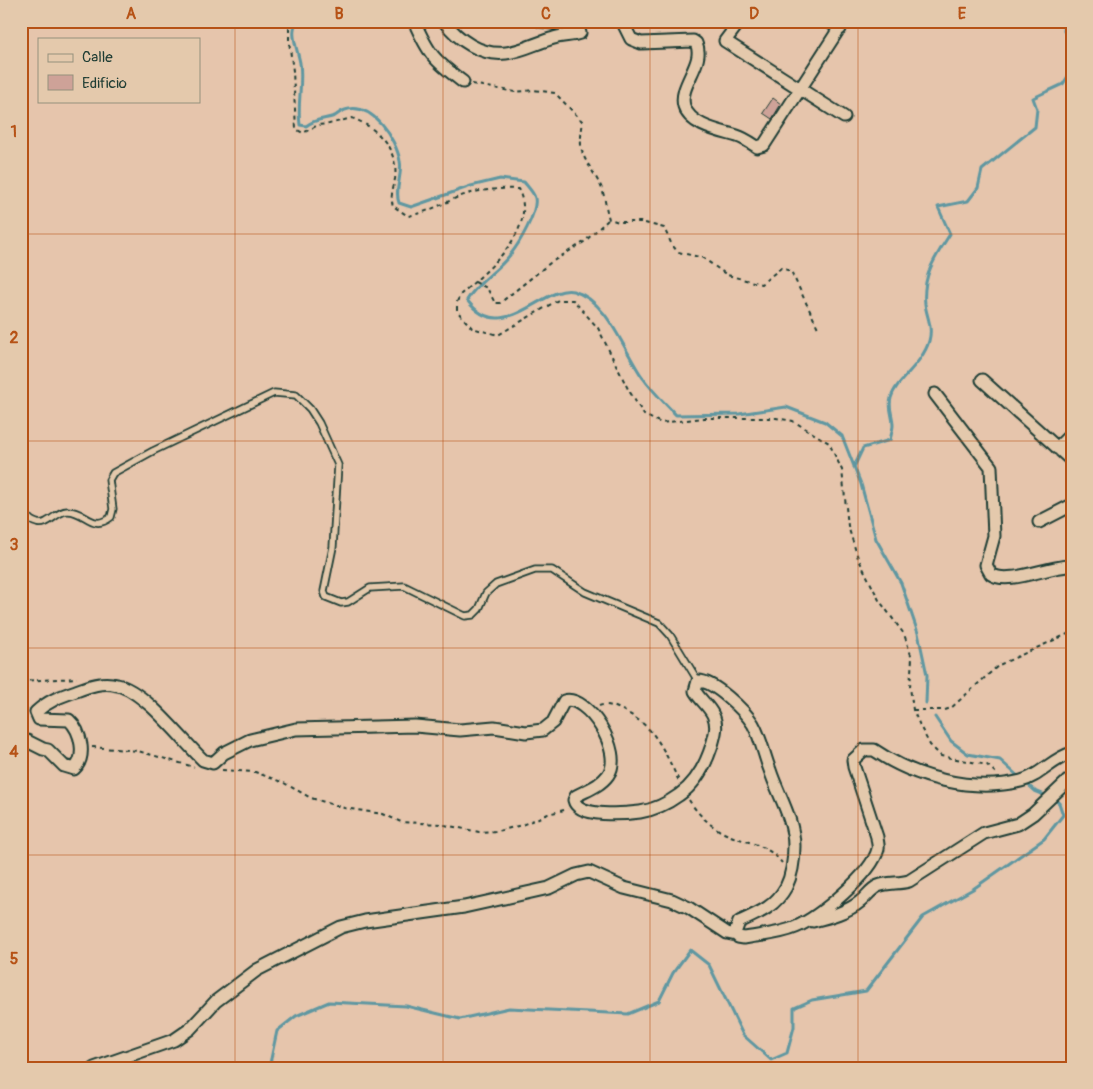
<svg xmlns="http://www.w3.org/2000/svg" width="1093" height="1089" viewBox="0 0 1093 1089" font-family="Pangolin,sans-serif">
  <rect width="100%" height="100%" fill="#e6c5ac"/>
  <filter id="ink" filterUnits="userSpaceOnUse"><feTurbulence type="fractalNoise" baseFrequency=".02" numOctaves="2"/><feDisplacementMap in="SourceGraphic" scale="10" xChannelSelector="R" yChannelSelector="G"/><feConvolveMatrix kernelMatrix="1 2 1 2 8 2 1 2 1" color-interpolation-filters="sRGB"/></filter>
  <g filter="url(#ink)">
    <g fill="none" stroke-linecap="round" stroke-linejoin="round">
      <!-- stream -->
      <path stroke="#5f97a1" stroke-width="3" d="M 297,21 C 289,33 298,50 300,63 C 303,84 297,104 300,125 L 306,126 C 316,118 324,120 335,116 C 338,114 341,111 345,110 C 372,101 396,139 400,161 C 403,175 394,189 399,203 L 411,207 L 471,186 L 500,179 L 524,182 C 527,186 534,193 535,198 C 538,212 519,244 510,255 C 497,272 478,281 467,300 C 502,348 544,284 573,291 C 608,300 624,352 643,378 C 652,391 665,403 676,415 L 739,414 L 786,407 L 825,422 L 842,436 L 861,484 L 876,539 L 901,583 L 918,633 L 927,675 L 926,703
        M 1065,21 L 1064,31 L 1072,43
        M 854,467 L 863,448 L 890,440 C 891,435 893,429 893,425 C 893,415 888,408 891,398 C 896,380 922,365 929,341 C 933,327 927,318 925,304 C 922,275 936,256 950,234 L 938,207 L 968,201 L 978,188 L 982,170 L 1035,127 L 1037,109 L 1033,98 L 1063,84 L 1072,70
        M 935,717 L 951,741 L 968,754 L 1000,760 L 1020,778
        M 1025,782 L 1035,791 L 1047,796
        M 269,1068 L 277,1031 L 296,1016 L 329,1002 L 406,1006 L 460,1019 L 509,1008 L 628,1014 L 659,1001 L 673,973 L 690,950 L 709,965 L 743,1035 L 771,1060 L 787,1053 L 794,1027 L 794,1008 L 812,1000 L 866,991 L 923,917 L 973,889 L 1044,839 L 1063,815 L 1059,803 L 1053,799"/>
    </g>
    <!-- building -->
    <path fill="#cea298" stroke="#1f3d34" d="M 773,98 L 781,104 L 772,119 L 763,113 Z"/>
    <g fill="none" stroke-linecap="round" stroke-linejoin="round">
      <defs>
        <path id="service" d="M 21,498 C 24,508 25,520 37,523 C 48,527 57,510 68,511 C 86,511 92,532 111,517 L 113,509 L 109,480 L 113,473 L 153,451 L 274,393 L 296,395 L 310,409 L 319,423 L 338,465 L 333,547 L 324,591 L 326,597 L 341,603 L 348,602 L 370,588 L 404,586 L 465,616 L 473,615 L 479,609 L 486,593 L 496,584 L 535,570 L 552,570 L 585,592 L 659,623 L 670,635 L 698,681"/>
        <path id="minor" d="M 414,21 C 429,55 434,60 463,82
          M 444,21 C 458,40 481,56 506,53 C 523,51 538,42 554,38 C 562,35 572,36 580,33 L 578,27 L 541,21
          M 622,21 L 631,39 L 641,43 L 693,41 L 696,43 C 706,63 678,85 684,106 C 690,126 720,131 737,136 C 744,138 751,143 757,147 L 764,145 L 844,21
          M 740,21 L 725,41 L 844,117
          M 828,21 L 840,29
          M 982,380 L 1072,461
          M 935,394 L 991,467 L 994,536 L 986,565 L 991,574 C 1008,586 1050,565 1072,566
          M 1057,448 L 1072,433
          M 1039,522 L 1072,505
          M 21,738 L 43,749 L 48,750 L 64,766 L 74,769 C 87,757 81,731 69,720 L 39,719 L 36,712 C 48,701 61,696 76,691 C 89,686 103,681 117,685 C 145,691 182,740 203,760 L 213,763 L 224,753 L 250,740 L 296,729 L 415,726 L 460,730 L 494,727 L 526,732 L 543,730 L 553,722 L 564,701 C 586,693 625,752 608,775 C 600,786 587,790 576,796 L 574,800 C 578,818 625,814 640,812 C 653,810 668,803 679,795 C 695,784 706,764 712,745 C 715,735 718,725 713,715 C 709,706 700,700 695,691 L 698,681 C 713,680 745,711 753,724 C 761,738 764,755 770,770 C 778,795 794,819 794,846 C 794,859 792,875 786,887 C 775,907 759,913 739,922 L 735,933 L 738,937 L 744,938 C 761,935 780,934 796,927 C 819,917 872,874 878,849 C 879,846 877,841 877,837 L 854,767 L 853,760 L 864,750 L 874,750 C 915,778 972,793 1021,781 C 1039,777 1053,758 1072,753
          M 813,921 C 829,917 848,912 861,901 C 867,896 871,889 878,886 C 888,882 899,884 909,881 L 984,833 L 1018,824 L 1033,814 L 1072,777
          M 94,1068 L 174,1040 L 190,1029 L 216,1001 L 257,970 L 341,927 L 365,921 L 464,907 L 549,888 L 576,875 L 589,872 L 624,888 L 672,900 L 689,908 L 727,933 L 736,935"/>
      </defs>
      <!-- service casing -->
      <use href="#service" stroke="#1f3d34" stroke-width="9"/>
      <!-- minor casing -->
      <use href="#minor" stroke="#1f3d34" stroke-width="15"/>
      <!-- path -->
      <path stroke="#1f3d34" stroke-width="2" stroke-dasharray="4 4" stroke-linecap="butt" d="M 293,21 L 289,28 L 289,41 L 293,71 L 296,129 L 303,133 L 318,125 L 329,124 L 352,118 C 377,127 399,150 395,179 C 393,190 390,195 393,206 L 408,216 C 425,213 440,205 456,198 C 476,190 496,188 518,189 C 540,230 486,271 460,295 L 457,302 L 457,311 L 472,328 L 498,335 L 558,300 L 573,300 L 598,328 L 628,389 L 644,415 L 661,423 L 704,418 L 776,418 L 793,421 L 829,443 L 842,470 L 848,526 L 858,558 L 879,600 L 904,634 L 912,658 L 910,687 L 913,710 L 921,728 L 930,745 L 941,756 L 987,765 L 996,773
        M 472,84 L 515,92 L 534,90 L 555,93 L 583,122 C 577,155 584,155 598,181 C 605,191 605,207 609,219 L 619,222 L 641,222 L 664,228 L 672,245 L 678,252 L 703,258 L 727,275 L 761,284 L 781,268 L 791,271 L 819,330
        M 475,282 L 487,288 L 495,303 L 500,303 L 550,263 L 584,242 L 609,219
        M 21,681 L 77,678
        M 599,706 C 613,700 643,721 652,733 C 663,746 671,765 679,781
        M 913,710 L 945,710 L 951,708 L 999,665 L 1072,632
        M 92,747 L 138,751 L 194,767
        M 222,770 L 255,772 L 284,783 L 311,798 L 344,808 L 383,814 L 401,822 L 440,824 L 479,832 L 498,831 L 522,825 L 548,814 L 568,809
        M 689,800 C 697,813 710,826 724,833 C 745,843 767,843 782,863"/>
      <!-- service -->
      <use href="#service" stroke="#e4c9ac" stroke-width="5.5"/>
      <!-- minor -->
      <use href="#minor" stroke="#e4c9ac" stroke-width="11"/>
    </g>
  </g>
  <!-- grid -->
  <path fill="none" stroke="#b65216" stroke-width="1" stroke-opacity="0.55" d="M 235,21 L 235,1068M 443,21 L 443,1068M 650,21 L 650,1068M 858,21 L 858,1068M 21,234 L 1072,234M 21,441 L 1072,441M 21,648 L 1072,648M 21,855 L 1072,855"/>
  <!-- margin -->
  <rect width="1093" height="1089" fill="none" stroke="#e4c9ac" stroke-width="55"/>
  <!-- legend -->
  <rect x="38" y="38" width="162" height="65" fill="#e4c9ac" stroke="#95917c"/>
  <rect x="48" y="54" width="25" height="8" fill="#e4c9ac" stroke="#95917c"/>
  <text x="82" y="62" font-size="15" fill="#1f3d34">Calle</text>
  <rect x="48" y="75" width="25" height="15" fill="#cea298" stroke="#95917c"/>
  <text x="82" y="88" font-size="15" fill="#1f3d34">Edificio</text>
  <rect x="28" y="28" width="1038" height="1034" fill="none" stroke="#b65216" stroke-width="2"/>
  <g font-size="16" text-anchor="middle" font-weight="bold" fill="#b65216">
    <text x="131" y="19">A</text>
    <text x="339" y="19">B</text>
    <text x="546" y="19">C</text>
    <text x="754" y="19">D</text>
    <text x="962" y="19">E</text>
    <text x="14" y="137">1</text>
    <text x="14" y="343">2</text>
    <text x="14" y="550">3</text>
    <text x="14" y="757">4</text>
    <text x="14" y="964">5</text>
  </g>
</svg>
